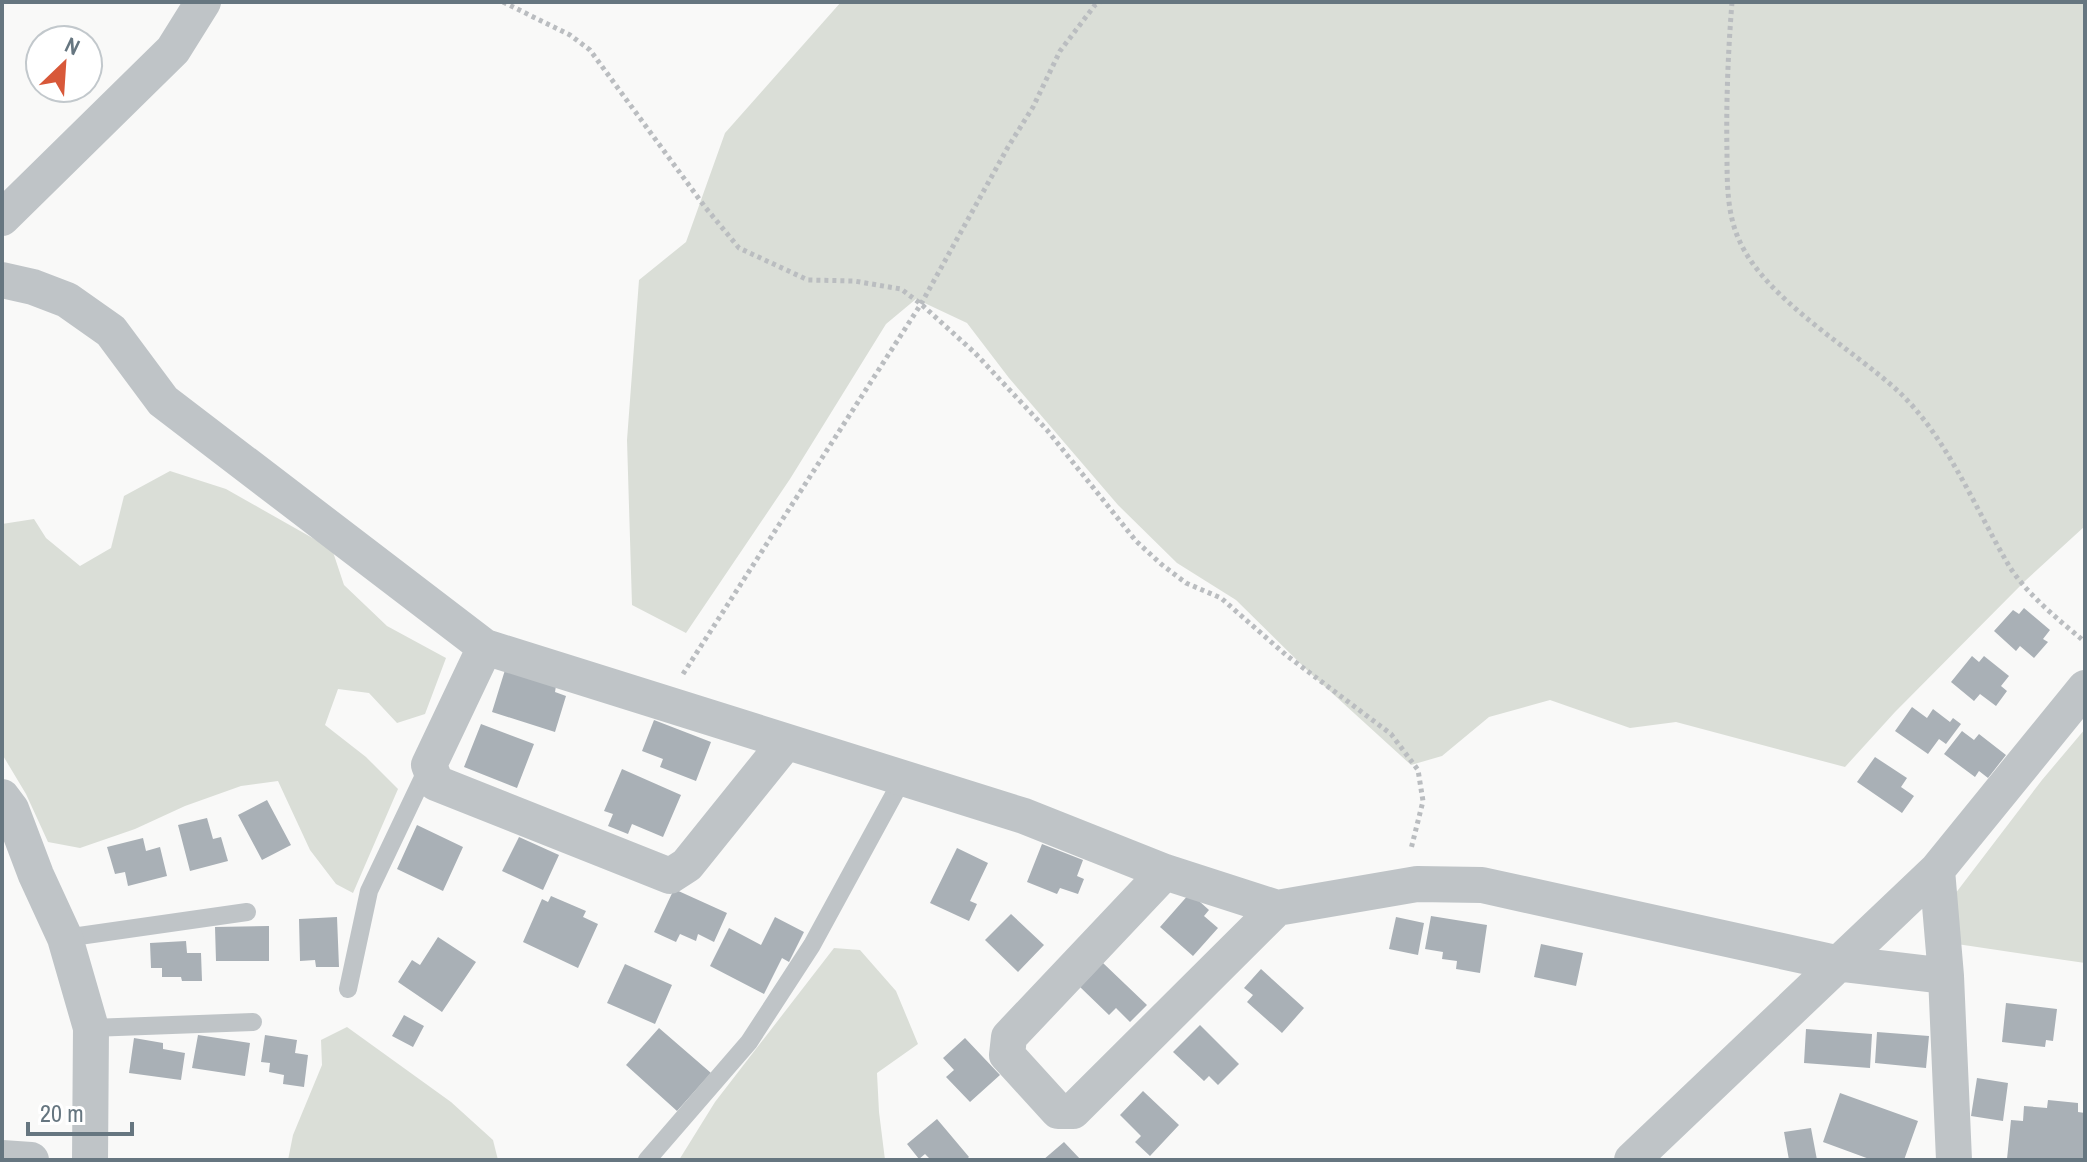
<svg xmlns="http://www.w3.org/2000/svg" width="2087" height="1162" viewBox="0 0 2087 1162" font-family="'Archivo Narrow',sans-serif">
  <rect width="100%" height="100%" fill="#f9f9f8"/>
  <!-- green -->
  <path fill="#daded7" d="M 841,2 L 2085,2 L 2085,526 L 2025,581 L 1895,712 L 1845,767 L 1676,722 L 1630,728 L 1550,700 L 1489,717 L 1442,756 L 1411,765 L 1310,673 L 1236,600 L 1177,563 L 1118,505 L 1009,378 L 967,323 L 916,299 L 886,324 L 790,479 L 686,633 L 632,605 L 627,440 L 639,280 L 686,242 L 725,133 Z
    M 170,471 L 226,489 L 332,549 L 344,585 L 387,626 L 446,658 L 425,714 L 397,723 L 369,693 L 338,689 L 325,725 L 366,757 L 398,789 L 353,893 L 336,884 L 310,850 L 278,781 L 241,786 L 185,806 L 135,829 L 80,848 L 48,842 L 26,794 L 2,754 L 2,524 L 34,519 L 46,538 L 80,566 L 111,548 L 124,496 Z
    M 2085,729 L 2085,963 L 1957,944 L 1955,894 L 2042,780 Z
    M 834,948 L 860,950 L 896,991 L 918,1044 L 877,1073 L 879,1112 L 885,1160 L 679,1160 L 715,1102 Z
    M 347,1027 L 451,1102 L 493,1140 L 498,1160 L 288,1160 L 293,1135 L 322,1065 L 321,1040 Z"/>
  <!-- building -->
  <path fill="#a9b0b6" d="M 2024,608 L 2050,630 L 2043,639 L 2048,642 L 2034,658 L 2020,646 L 2016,651 L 1994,631 L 2013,610 L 2019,614 Z
    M 1972,656 L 1979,662 L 1984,656 L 2009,676 L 2001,686 L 2007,691 L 1996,706 L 1980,694 L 1974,701 L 1951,682 Z
    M 505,670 L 556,686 L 555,692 L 566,696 L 555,732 L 492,712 Z
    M 1912,707 L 1927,718 L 1933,709 L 1950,722 L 1953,718 L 1961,724 L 1946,744 L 1939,739 L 1928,754 L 1895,731 Z
    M 654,720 L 711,742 L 696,781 L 660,767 L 663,759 L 642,751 Z
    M 481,724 L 534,744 L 517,788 L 464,767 Z
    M 1962,731 L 1974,740 L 1979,734 L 2006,755 L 1988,778 L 1979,771 L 1975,777 L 1944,754 Z
    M 1875,757 L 1907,778 L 1901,787 L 1914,796 L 1902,813 L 1857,782 Z
    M 622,769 L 681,795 L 663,837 L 632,824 L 628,834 L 608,826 L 613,814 L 604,811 Z
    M 267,800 L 291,845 L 262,860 L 238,815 Z
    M 207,818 L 213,839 L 221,837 L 228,861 L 190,871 L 178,825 Z
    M 417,825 L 463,847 L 443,891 L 397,869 Z
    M 519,837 L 559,855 L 543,890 L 502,871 Z
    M 143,838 L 146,851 L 160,847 L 167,876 L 128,886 L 125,872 L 115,874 L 107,847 Z
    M 1042,844 L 1083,860 L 1077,876 L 1084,879 L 1078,894 L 1060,888 L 1057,894 L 1027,882 Z
    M 957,848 L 988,863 L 970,901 L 977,904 L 969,921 L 930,903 Z
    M 674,889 L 727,913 L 714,942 L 698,934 L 696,941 L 680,934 L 676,942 L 654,932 Z
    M 1190,893 L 1209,910 L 1204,916 L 1218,928 L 1193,956 L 1160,927 Z
    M 551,896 L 586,911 L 583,917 L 598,924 L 578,968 L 523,942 L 542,899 L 548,902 Z
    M 1011,914 L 1044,945 L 1018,972 L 985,940 Z
    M 1431,916 L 1487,925 L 1480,973 L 1456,969 L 1457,961 L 1442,959 L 1443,952 L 1425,949 Z
    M 337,917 L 339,967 L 316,967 L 315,960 L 300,961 L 299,919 Z
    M 775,917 L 804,932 L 789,962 L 782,958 L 764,994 L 710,966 L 729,928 L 761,945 Z
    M 1396,917 L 1424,923 L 1418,955 L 1389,949 Z
    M 269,926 L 269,961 L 216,961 L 215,927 Z
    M 438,937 L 476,962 L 442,1012 L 398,982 L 412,960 L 420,965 Z
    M 186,941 L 187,953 L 201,953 L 202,981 L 182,981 L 181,977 L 162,977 L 162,968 L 151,968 L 150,943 Z
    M 1541,944 L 1583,953 L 1576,986 L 1534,977 Z
    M 1103,963 L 1147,1005 L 1130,1022 L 1116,1008 L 1109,1015 L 1080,987 Z
    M 625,964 L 672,985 L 655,1024 L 607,1003 Z
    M 1261,969 L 1304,1008 L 1282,1033 L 1247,1002 L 1253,995 L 1244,988 Z
    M 2006,1003 L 2057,1009 L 2053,1041 L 2046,1040 L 2045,1047 L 2002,1042 Z
    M 404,1015 L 424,1026 L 413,1047 L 392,1036 Z
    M 1200,1025 L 1239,1064 L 1218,1085 L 1209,1076 L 1204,1081 L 1173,1052 Z
    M 659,1028 L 711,1073 L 677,1111 L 626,1065 Z
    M 1806,1029 L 1872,1034 L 1870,1068 L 1804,1063 Z
    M 1877,1032 L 1929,1036 L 1926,1068 L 1875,1063 Z
    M 198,1035 L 250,1043 L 245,1076 L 192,1068 Z
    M 265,1035 L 297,1040 L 295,1053 L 308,1055 L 304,1087 L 283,1084 L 284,1075 L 269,1072 L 270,1063 L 261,1062 Z
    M 134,1038 L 163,1043 L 163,1049 L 185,1053 L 181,1080 L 129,1073 Z
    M 965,1038 L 1000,1075 L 970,1102 L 946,1077 L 954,1070 L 943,1058 Z
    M 1977,1078 L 2008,1083 L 2003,1121 L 1971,1116 Z
    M 1143,1091 L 1179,1125 L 1150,1156 L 1135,1142 L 1141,1136 L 1120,1115 Z
    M 1840,1093 L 1918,1121 L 1904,1160 L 1872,1160 L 1823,1142 Z
    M 2048,1100 L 2078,1103 L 2078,1112 L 2085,1113 L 2085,1160 L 2007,1159 L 2011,1120 L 2023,1121 L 2024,1106 L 2047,1108 Z
    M 937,1119 L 969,1157 L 966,1160 L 931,1160 L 925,1154 L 919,1159 L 907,1144 Z
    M 1811,1128 L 1817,1160 L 1789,1160 L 1784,1132 Z
    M 1064,1142 L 1081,1160 L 1043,1160 Z"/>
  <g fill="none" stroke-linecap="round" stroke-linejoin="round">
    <!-- path -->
    <path stroke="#babdc0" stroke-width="5" stroke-dasharray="4 4" stroke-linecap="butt" d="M 503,2 L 570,35 L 590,50 L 705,207 L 739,248 L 808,280 L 854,281 L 901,289 L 921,304 L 975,353 L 1047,430 L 1136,541 L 1161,564 L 1186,583 L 1221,598 L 1286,655 L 1391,734 L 1418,770 L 1423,801 L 1411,849
      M 1732,2 C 1728,53 1726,103 1727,153 C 1727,184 1727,215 1740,242 C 1766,299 1852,349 1898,391 C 1947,437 1975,508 2008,564 C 2025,593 2060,621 2085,642
      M 683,674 L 921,304 L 1008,147 L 1033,107 L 1060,51 L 1095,5 L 1100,2"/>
    <!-- service -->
    <path stroke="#bfc4c7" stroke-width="18" d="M 65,938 L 247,912
      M 348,989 L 369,891 L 428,767
      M 91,1028 L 253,1022
      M 647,1160 L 749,1042 L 812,945 L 903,778"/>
    <!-- minor -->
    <path stroke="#bfc4c7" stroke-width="36" d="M 2,218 L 173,50 L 203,2
      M 2,280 L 33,287 L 67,300 L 111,331 L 163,401 L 485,647 L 1024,816 L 1165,872 L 1277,908 L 1417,884 L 1482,885 L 1836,963 L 1946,976
      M 485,647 L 429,765 L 436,783 L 670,876 L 687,865 L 786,742
      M 2,797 L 11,809 L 36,875 L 65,938 L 91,1028 L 90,1160
      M 1937,870 L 1946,976 L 1954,1160
      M 1165,872 L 1009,1037 L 1007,1055 L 1058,1111 L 1073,1111 L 1277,908
      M 2,1158 L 31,1160
      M 1632,1160 L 1937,870 L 2085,688"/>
  </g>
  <!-- border -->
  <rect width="2087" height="1162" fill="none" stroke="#667680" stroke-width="8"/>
  <!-- north arrow -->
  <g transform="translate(64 64) rotate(25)"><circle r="38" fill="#ffffff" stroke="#c2c8cc" stroke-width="2"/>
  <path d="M0-6L14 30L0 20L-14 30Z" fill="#d85839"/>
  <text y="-12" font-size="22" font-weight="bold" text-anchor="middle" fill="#667680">N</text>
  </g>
  <!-- scale -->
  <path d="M28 1122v12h104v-12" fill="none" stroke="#667680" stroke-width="4"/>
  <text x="40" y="1122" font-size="24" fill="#667680" stroke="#ffffff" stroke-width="6" paint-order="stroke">20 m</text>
</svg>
